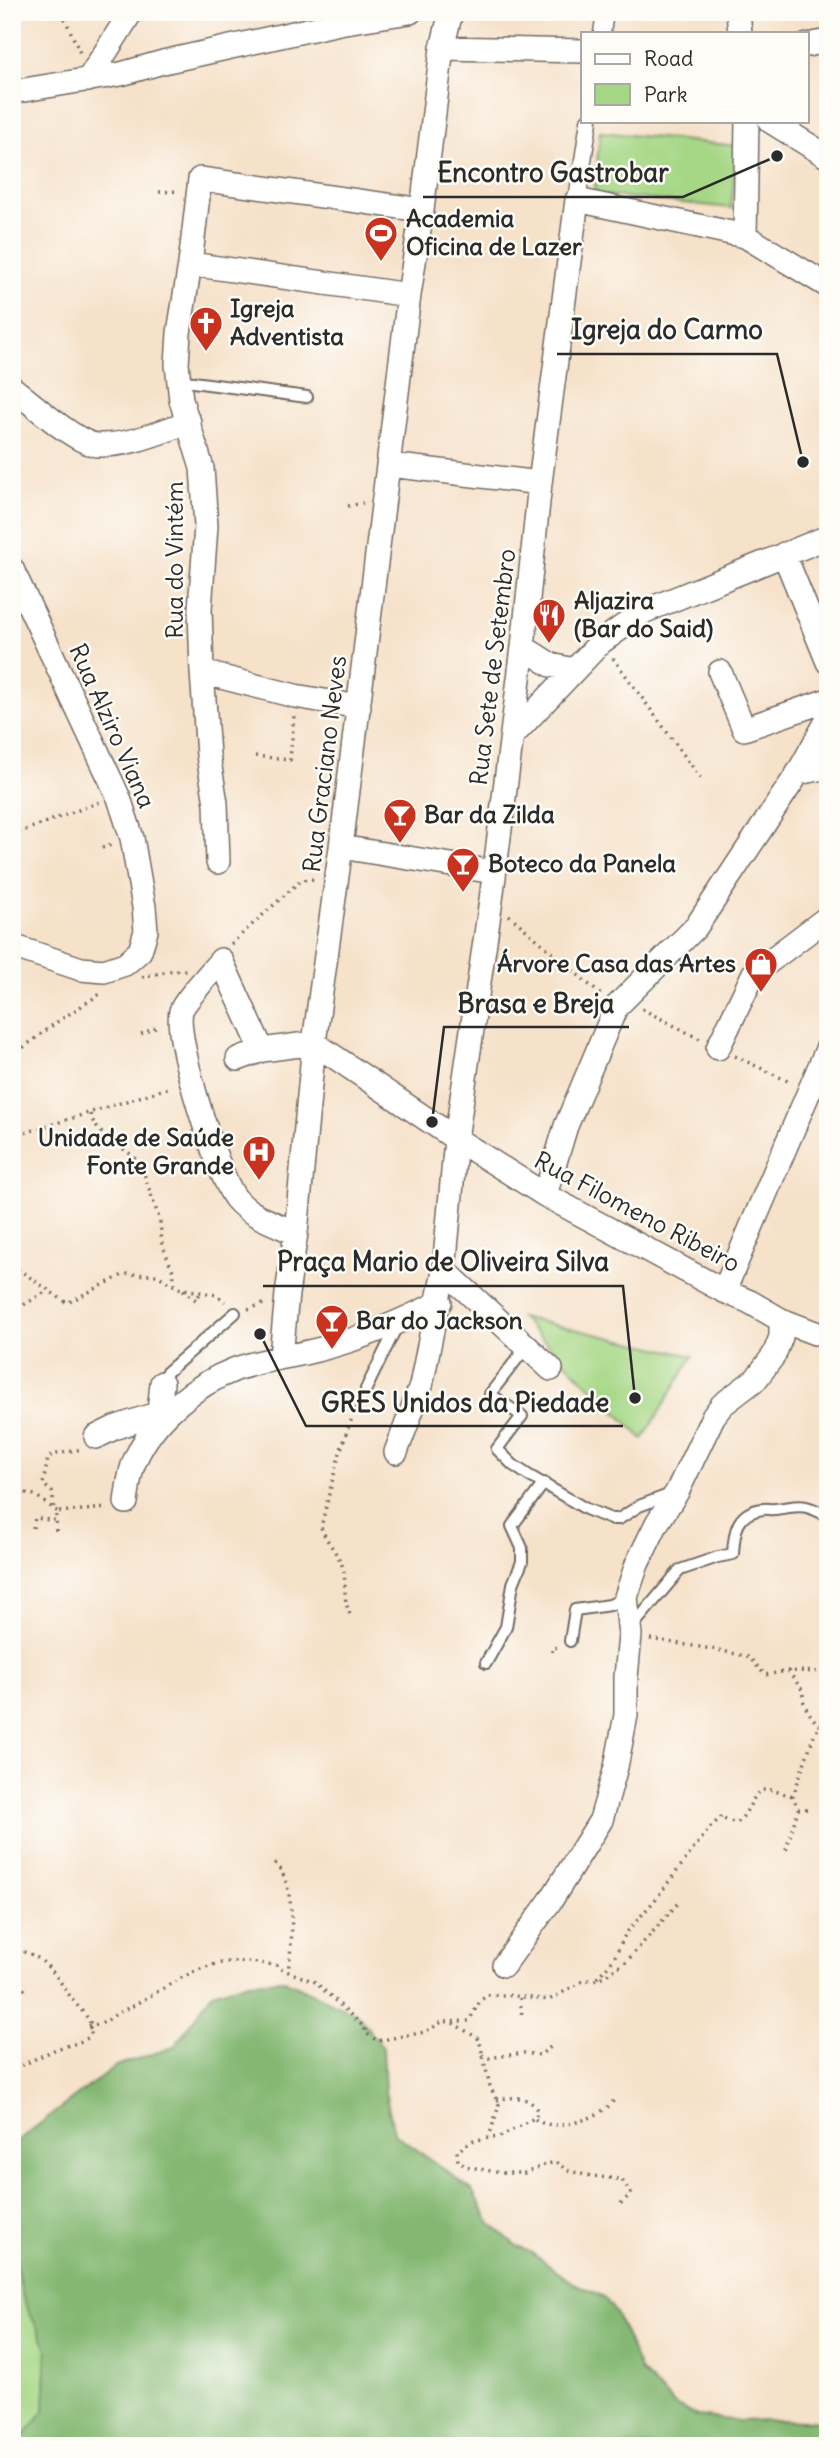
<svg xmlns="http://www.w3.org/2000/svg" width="840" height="2458" viewBox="0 0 840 2458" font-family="Delius,sans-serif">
  <rect width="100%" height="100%" fill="#fdfcf7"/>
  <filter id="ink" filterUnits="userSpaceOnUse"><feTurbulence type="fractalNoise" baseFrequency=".0143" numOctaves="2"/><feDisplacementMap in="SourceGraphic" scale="14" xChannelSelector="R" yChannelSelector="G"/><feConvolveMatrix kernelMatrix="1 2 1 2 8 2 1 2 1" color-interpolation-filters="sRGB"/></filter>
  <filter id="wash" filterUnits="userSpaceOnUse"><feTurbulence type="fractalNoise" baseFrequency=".00686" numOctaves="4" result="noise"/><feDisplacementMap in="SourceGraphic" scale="28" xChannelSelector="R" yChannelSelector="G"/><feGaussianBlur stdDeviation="1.57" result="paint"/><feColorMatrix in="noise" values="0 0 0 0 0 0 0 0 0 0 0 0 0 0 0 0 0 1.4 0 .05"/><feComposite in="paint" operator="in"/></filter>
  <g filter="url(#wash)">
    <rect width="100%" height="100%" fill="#f6e1c9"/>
    <!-- green -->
    <path fill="#a6d785" stroke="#688158" stroke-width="2" d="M 600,132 L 737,146 L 731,208 L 594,194 Z
      M 520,1317 L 693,1356 L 643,1439 Z
      M 12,2247 L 24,2301 L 47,2348 L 44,2411 L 16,2446 L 12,2446 Z"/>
    <!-- forest -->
    <path fill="#84b872" stroke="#58724e" stroke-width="2" d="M 284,1980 L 357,2014 L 383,2048 L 385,2092 L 394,2133 L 472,2190 L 489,2222 L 515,2245 L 532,2253 L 573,2283 L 604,2297 L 617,2315 L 641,2372 L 675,2405 L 697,2416 L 738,2421 L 778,2420 L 828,2422 L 828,2446 L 16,2446 L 44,2411 L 47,2348 L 24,2301 L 12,2247 L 12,2153 L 16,2142 L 116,2066 L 174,2047 L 212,1993 L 249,1982 Z"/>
  </g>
  <g filter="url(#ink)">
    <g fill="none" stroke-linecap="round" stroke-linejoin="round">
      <defs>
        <path id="service" d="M 178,380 L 307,397
          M 527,1346 L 490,1394 L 522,1416 L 497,1449 L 513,1465 L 528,1475 L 586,1509 L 611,1519 L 619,1519 L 639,1506 L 671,1494
          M 162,1383 L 166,1373 L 235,1313
          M 366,1389 L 397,1326
          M 632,1627 L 680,1570 L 718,1557 L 733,1554 C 734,1531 737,1512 763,1509 C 767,1508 771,1510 775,1509 C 801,1506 801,1502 828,1516
          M 570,1641 L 575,1610 L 610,1605 L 626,1597
          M 486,1663 L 506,1627 L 513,1584 L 522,1562 L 522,1548 L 512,1526 L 544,1483"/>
        <path id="pedestrian" d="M 602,33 L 605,12
          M 577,200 L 589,121"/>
        <path id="minor" d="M 738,12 L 740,33
          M 807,45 L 828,41
          M 442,48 L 583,51
          M 88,80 L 131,12
          M 12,92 L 121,74 L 163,62 L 339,23 L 410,12
          M 770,121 L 828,157
          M 745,236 L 747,121
          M 190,264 L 409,295
          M 12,388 C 31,402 77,445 98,445 C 129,446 160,432 189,422
          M 390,465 L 540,483
          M 784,554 L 828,662
          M 12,569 L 119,798 L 132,838 L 144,907 L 146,931 L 140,951 L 125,964 L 104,971 L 81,969 L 12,946
          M 523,647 L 551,665 L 573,670
          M 202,672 L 295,696 L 359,707
          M 720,672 L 744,729 L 828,700
          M 512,736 L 601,642 L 645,611 L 828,537
          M 798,773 L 828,767
          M 341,847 L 494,872
          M 218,862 L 216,803 L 208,755 L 202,672 L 200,609 L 206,526 L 202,468 L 181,400 L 177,364 L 179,333 L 190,264 L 200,179 L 422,210
          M 314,1043 L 456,1139 L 545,1195 L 724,1291 L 750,1302 L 781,1320 L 781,1337 L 774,1355 L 756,1379 L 722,1405 L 713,1417 L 677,1492 L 657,1523 L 637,1564 L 626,1597 L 630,1635 L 626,1677 L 626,1715 L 616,1767 L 601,1820 L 551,1900 L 504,1965
          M 718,1048 L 754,973 L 828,917
          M 262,1050 L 221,960 C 213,970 184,1001 181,1011 C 174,1039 217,1175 236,1199 C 250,1216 276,1224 296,1233
          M 238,1059 L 262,1050 L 314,1043
          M 545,1195 L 566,1126 L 616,1007 L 696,927 L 798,773 L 828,719
          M 444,1270 L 551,1369
          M 724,1291 L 828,1047
          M 781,1320 L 815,1333
          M 281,1356 L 287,1294 L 296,1233 L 314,1043 L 341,847 L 409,295 L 422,210 L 442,48 L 451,12
          M 159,1412 L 162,1383
          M 96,1437 L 114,1428 L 171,1409
          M 396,1452 L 421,1386 L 444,1270 L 456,1139 L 491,900 L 523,647 L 540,483 L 577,200 L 745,236 L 828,286
          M 126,1502 C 128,1489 129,1473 135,1460 C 153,1419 194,1385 236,1369 C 259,1361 281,1358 304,1353 C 351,1343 397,1324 440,1302"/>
      </defs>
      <!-- service casing -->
      <use href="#service" stroke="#726b62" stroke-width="14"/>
      <!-- pedestrian casing -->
      <use href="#pedestrian" stroke="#726b62" stroke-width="19"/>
      <!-- minor casing -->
      <use href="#minor" stroke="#726b62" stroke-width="26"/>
      <!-- path -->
      <path stroke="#726b62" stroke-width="3.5" stroke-dasharray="2 5" stroke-linecap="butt" d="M 62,12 L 80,53
        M 159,192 L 179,191
        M 348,506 L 363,503
        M 613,658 L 702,780
        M 255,756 L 290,760 L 294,716
        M 12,835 L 100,802
        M 102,848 L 114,844
        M 509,915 L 601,995
        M 231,944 L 301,880 L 317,879
        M 142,977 L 169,971 L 186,970
        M 642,1009 L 700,1039
        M 141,1034 L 160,1026
        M 12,1056 L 57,1022 L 103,992
        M 735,1056 L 792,1083
        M 90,1114 C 98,1140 126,1145 141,1165 L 160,1221 L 162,1244 L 173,1271 L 175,1286
        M 12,1137 L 171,1087
        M 12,1231 L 15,1233 L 12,1250
        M 12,1265 L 67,1303 L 125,1274 L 157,1275 L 178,1288 L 217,1295 L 225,1302
        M 183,1290 L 196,1300 L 201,1292
        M 248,1309 L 267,1303
        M 12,1312 L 47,1291
        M 12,1490 L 35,1495 L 58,1512
        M 54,1507 L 52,1492 L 43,1484 L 48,1458 L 52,1455 L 82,1449
        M 33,1528 L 35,1518 L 56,1521
        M 56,1531 L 56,1514 L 58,1512 L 108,1508
        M 350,1614 C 342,1598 347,1584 343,1568 C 339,1554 326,1542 321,1527 C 332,1483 340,1442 360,1400
        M 650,1639 L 718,1650 L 749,1657 L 765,1675 L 788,1671 L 828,1672
        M 552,1652 L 552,1648 L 560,1647
        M 788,1671 L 803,1691 L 803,1700 L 807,1710 L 817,1724 L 828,1731
        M 798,1809 L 809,1809
        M 786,1850 L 798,1809 L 793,1796 L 814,1735 L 820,1725
        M 275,1863 C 296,1883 293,1943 288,1970
        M 12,1933 L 12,1943
        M 12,1947 L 14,1951 C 42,1950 58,1979 72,1999 C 78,2007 85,2013 90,2022 L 88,2026 L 93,2030 L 88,2038 L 77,2043 L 56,2049 L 12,2070
        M 12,1971 L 24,1989 L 23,1993 L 17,1996 L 12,1994
        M 597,1978 L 613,1960 L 626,1933 L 655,1900 L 708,1830 L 722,1816 L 723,1819 L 737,1823 C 748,1814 750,1800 761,1790 L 771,1790 L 793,1796
        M 520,1998 L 522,2017
        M 824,2017 L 828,2017
        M 453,2023 L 479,2039 L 490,2086 L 499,2105 L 489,2137
        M 88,2026 C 105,2026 109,2017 122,2011 C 155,1996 185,1970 221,1963 C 239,1960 258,1963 276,1965 L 278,1968 L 315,1982 L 365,2028 L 365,2032 L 377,2041 L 425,2032 L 442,2022 L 469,2021 L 480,2001 L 487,1995 L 506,1995 L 549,2000 L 585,1980 L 595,1980 L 606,1975 L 626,1962 L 679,1902
        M 482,2055 L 489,2058 L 524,2053 L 540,2055 L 552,2046
        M 497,2100 C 512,2096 533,2096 538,2113 L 534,2118 L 500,2137 L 474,2140 L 457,2151 L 458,2161 L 465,2166 L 501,2173 L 525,2173 L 547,2164 L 556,2162 C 571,2177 602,2176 622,2180 L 631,2194 L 619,2205
        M 535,2119 C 554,2134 605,2118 616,2097"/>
      <!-- service -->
      <use href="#service" stroke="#fff" stroke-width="10"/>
      <!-- pedestrian -->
      <use href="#pedestrian" stroke="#fff" stroke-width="16"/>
      <!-- minor -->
      <use href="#minor" stroke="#fff" stroke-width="23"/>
    </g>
  </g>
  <!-- icons -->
  <defs>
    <symbol id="stadium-pin" viewBox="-11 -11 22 30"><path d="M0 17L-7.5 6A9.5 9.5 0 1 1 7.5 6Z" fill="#c8321e" stroke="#fdfcf7"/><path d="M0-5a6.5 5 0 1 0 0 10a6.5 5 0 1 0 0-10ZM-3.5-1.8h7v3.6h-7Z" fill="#fff"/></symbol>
    <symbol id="church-pin" viewBox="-11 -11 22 30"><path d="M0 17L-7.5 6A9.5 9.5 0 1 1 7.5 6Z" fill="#c8321e" stroke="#fdfcf7"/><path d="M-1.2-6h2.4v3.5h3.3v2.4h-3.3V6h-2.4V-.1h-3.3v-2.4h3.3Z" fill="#fff"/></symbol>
    <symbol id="restaurant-pin" viewBox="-11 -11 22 30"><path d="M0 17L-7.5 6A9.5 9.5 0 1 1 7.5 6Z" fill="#c8321e" stroke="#fdfcf7"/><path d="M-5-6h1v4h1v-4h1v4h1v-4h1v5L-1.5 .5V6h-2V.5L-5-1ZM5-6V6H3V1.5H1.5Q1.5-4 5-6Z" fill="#fff"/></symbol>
    <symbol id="bar-pin" viewBox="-11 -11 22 30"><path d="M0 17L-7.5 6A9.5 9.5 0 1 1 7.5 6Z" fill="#c8321e" stroke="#fdfcf7"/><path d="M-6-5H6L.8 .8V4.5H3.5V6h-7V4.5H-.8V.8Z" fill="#fff"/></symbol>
    <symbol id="shop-pin" viewBox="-11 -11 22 30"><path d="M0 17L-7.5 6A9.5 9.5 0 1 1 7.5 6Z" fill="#c8321e" stroke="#fdfcf7"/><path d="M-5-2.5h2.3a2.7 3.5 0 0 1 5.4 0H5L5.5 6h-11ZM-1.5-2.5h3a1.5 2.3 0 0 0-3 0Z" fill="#fff"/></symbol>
    <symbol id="hospital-pin" viewBox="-11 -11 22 30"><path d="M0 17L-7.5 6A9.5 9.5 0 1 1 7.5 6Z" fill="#c8321e" stroke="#fdfcf7"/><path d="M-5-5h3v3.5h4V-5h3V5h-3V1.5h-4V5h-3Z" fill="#fff"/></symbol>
  </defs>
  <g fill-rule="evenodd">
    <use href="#stadium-pin" x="362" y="214" width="38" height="52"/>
    <use href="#church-pin" x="187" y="304" width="38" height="52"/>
    <use href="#restaurant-pin" x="530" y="596" width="38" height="52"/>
    <use href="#bar-pin" x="381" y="796" width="38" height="52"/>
    <use href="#bar-pin" x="444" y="845" width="38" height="52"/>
    <use href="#shop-pin" x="742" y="945" width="38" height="52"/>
    <use href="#hospital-pin" x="240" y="1133" width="38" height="52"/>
    <use href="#bar-pin" x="313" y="1302" width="38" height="52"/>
  </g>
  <g text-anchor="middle" stroke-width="5" stroke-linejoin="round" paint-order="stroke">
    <!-- poi labels -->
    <g font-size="24" font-weight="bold" fill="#2b2b2b" stroke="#fdfcf7" text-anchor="start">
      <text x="406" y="227">Academia<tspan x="406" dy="28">Oficina de Lazer</tspan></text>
      <text x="230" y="317">Igreja<tspan x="230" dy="28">Adventista</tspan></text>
      <text x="574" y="609">Aljazira<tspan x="574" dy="28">(Bar do Said)</tspan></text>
      <text x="424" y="823">Bar da Zilda</text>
      <text x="488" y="872">Boteco da Panela</text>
      <text x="736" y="972" text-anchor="end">Árvore Casa das Artes</text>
      <text x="234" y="1146" text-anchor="end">Unidade de Saúde<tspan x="234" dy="28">Fonte Grande</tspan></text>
      <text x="356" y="1329">Bar do Jackson</text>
    </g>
    <!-- street labels -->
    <g font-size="24" fill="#2b2b2b" stroke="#fdfcf7">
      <text transform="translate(175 560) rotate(-90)" y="8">Rua do Vintém</text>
      <text transform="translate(493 667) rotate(-83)" y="8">Rua Sete de Setembro</text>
      <text transform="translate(112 726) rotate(66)" y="8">Rua Alziro Viana</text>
      <text transform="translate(325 764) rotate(-83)" y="8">Rua Graciano Neves</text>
      <text transform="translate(637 1212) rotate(28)" y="8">Rua Filomeno Ribeiro</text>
    </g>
  </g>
  <!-- callouts -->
  <path fill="none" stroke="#2b2b2b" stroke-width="2.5" d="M777 156L683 197H423M803 462L777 354H557M432 1122L444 1027H629M635 1398L623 1286H263M260 1334L306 1426H623"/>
  <g fill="#2b2b2b" stroke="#fdfcf7" stroke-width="2.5">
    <circle cx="777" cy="156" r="7"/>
    <circle cx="803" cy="462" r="7"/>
    <circle cx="432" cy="1122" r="7"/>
    <circle cx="635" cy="1398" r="7"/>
    <circle cx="260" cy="1334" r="7"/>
  </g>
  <g font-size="26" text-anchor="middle" font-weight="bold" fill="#2b2b2b" stroke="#fdfcf7" stroke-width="5" stroke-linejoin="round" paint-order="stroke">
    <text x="553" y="182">Encontro Gastrobar</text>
    <text x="667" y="339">Igreja do Carmo</text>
    <text x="536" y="1013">Brasa e Breja</text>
    <text x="443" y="1271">Praça Mario de Oliveira Silva</text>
    <text x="465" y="1412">GRES Unidos da Piedade</text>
  </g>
  <!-- margin -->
  <rect width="840" height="2458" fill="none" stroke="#fdfcf7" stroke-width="42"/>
  <!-- legend -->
  <rect x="581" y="32" width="228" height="91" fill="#fdfcf7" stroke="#a9a8a5" stroke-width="2"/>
  <rect x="595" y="54" width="35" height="10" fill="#ffffff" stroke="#a9a8a5" stroke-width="2"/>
  <text x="644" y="66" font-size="21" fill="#2b2b2b">Road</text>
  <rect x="595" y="84" width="35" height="21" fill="#a6d785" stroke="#a9a8a5" stroke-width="2"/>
  <text x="644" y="102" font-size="21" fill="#2b2b2b">Park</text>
</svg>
